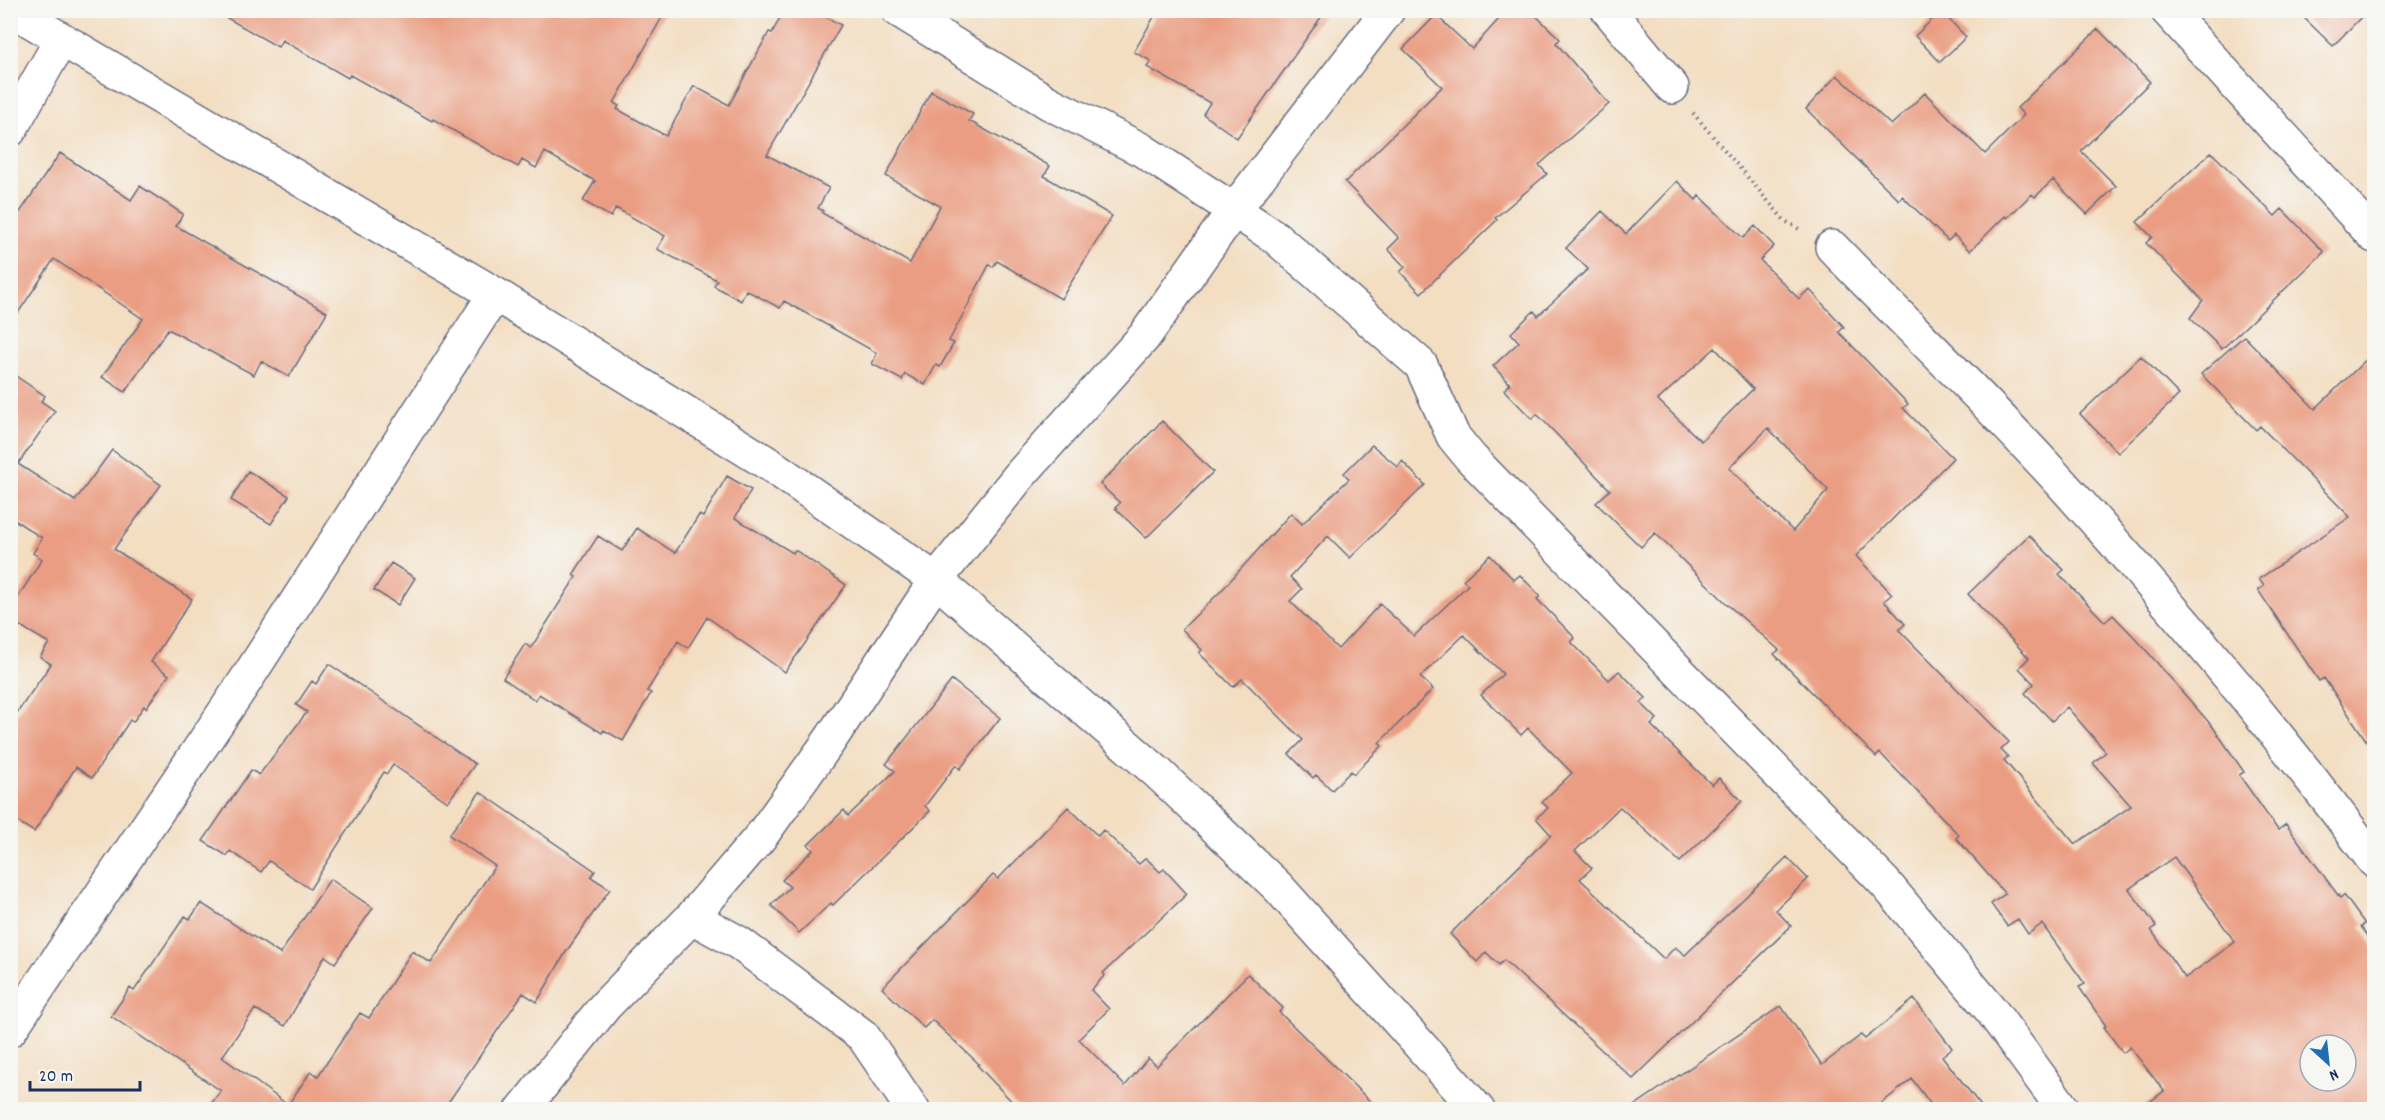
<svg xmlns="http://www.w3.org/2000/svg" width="2385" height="1120" viewBox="0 0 2385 1120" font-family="Dekko,sans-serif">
  <rect width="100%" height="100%" fill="#f6f6f2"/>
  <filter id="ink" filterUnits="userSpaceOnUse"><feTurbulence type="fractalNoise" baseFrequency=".0167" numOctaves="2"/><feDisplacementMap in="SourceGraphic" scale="12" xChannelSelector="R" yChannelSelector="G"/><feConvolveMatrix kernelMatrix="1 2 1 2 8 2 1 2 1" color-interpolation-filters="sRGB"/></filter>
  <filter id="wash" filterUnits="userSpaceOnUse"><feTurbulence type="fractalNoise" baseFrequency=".008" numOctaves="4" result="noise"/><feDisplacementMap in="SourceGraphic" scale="24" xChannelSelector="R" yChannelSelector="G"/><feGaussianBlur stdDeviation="1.35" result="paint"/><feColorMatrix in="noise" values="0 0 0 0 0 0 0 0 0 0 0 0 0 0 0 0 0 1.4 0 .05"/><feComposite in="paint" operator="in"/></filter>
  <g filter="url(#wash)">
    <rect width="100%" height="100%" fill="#f3dec2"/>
    <g id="blocks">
      <!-- building -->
      <path fill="#ea9d82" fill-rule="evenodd" d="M 213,10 L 666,10 L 614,103 L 619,106 L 617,109 L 666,136 L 694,86 L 729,105 L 769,32 L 772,33 L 784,10 L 813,10 L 841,25 L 767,155 L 829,188 L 818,208 L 823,211 L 822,213 L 910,263 L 940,206 L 886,176 L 931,91 L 973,114 L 969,121 L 1050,166 L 1044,176 L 1112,216 L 1061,299 L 997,261 L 993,267 L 989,265 L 949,341 L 954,343 L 940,367 L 936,365 L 925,385 L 905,374 L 902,380 L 872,364 L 877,353 L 784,301 L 780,308 L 746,290 L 741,301 L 714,286 L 717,280 L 657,249 L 665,236 L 616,208 L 611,217 L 583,201 L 595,181 L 545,152 L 536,168 L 522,160 L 518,167 L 433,119 L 432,121 L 350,75 L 348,78 L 282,40 L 278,47 Z
        M 1158,10 L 1326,10 L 1237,138 L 1203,114 L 1210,103 L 1147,67 L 1151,61 L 1134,52 Z
        M 1507,10 L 1530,10 L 1560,39 L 1556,43 L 1609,104 L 1539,165 L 1547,174 L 1495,218 L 1497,220 L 1421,293 L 1400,272 L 1405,267 L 1388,249 L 1399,238 L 1345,182 L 1442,87 L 1403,49 L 1436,15 L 1472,49 Z
        M 2296,10 L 2368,10 L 2333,46 Z
        M 1941,11 L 1966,37 L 1940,62 L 1915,36 Z
        M 2098,29 L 2150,82 L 2081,151 L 2116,186 L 2087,214 L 2053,180 L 2035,197 L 2032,194 L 2007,218 L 2005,216 L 1970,251 L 1954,235 L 1948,241 L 1902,196 L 1899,200 L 1806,109 L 1837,75 L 1891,125 L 1925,93 L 1985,154 L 2024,115 L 2017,108 Z
        M 2211,152 L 2275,216 L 2282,209 L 2324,252 L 2222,349 L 2190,318 L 2203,300 L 2146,243 L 2152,237 L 2137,222 Z
        M 60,153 L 131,200 L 140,186 L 183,214 L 176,226 L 327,312 L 289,377 L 261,361 L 254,375 L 168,329 L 125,392 L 102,377 L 143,319 L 54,259 L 10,325 L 10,227 Z
        M 1677,181 L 1696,200 L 1699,196 L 1743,238 L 1755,226 L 1774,246 L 1760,260 L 1799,299 L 1809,289 L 1844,327 L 1839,332 L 1908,404 L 1903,408 L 1953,458 L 1856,556 L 1892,594 L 1884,601 L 1905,624 L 1899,630 L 2009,742 L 2001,750 L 2008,757 L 2004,760 L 2075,844 L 2131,806 L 2093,763 L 2106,752 L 2067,707 L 2052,721 L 2025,693 L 2034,684 L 2019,668 L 2029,658 L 1968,594 L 2029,535 L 2064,570 L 2059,574 L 2105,622 L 2113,615 L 2138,641 L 2213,727 L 2244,772 L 2239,775 L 2278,830 L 2286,824 L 2340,898 L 2344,895 L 2365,924 L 2361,926 L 2374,948 L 2374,1110 L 2139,1110 L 2164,1091 L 2130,1047 L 2123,1053 L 2104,1027 L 2106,1026 L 2079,987 L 2085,984 L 2042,924 L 2028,934 L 2018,919 L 2007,926 L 1991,904 L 2005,894 L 1956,838 L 1959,835 L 1880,753 L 1876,757 L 1774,654 L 1779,650 L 1728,605 L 1655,533 L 1641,547 L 1596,503 L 1610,490 L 1537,414 L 1532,419 L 1504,390 L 1510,384 L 1493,366 L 1519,342 L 1511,333 L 1534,311 L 1538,316 L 1588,269 L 1566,248 L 1602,211 L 1626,234 ZM 1715,348 L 1753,389 L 1701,441 L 1658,400 ZM 1768,428 L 1828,490 L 1793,531 L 1729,468 ZM 2174,857 L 2235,942 L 2185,978 L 2151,930 L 2156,926 L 2129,889 ZM 2310,1045 L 2346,1045 L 2346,1081 L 2310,1081 Z
        M 2244,336 L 2315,409 L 2374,352 L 2374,752 L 2324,678 L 2319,681 L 2258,590 L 2264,586 L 2259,579 L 2350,517 L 2260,426 L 2256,430 L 2201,374 Z
        M 2141,356 L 2179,395 L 2118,453 L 2080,414 Z
        M 10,372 L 45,396 L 41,401 L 55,411 L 18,464 L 75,501 L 112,450 L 161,485 L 114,549 L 192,599 L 151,662 L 169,675 L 146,708 L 144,706 L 133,722 L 130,720 L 92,778 L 76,767 L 34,832 L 10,817 L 10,723 L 51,664 L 40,657 L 49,643 L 10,620 L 10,610 L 42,559 L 33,553 L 42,538 L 10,517 Z
        M 1162,421 L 1213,472 L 1146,538 L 1115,508 L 1120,503 L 1100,484 Z
        M 1372,445 L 1398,467 L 1402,461 L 1425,485 L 1350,558 L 1328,536 L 1290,577 L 1302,589 L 1290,601 L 1338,649 L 1380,604 L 1414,636 L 1468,585 L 1463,580 L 1490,555 L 1514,580 L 1520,575 L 1540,596 L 1537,599 L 1575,638 L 1571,642 L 1609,680 L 1619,671 L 1646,698 L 1641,703 L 1657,719 L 1651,725 L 1712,785 L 1719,778 L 1742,801 L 1680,862 L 1620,807 L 1575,851 L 1592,868 L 1580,879 L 1664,959 L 1675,947 L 1685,955 L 1787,857 L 1808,879 L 1776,910 L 1791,926 L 1633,1079 L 1504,960 L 1499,965 L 1486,952 L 1477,962 L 1450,934 L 1551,835 L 1536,818 L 1548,808 L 1542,802 L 1572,773 L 1528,728 L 1521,735 L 1481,695 L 1503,674 L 1464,635 L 1420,677 L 1433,689 L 1379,743 L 1382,746 L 1354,774 L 1351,771 L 1332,790 L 1316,775 L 1313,778 L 1289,754 L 1303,740 L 1242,679 L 1233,687 L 1199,653 L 1202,650 L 1182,629 L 1221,591 L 1291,513 L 1302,524 L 1349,479 L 1344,473 Z
        M 248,471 L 289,496 L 271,524 L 231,500 Z
        M 727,476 L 751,490 L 735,518 L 793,553 L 795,550 L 846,585 L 785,672 L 707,617 L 688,648 L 678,641 L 647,691 L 651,693 L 623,741 L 604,730 L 602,733 L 539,694 L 535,700 L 503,678 L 525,644 L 531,648 L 576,577 L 573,575 L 598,536 L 622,551 L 637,528 L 675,553 L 699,515 L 703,517 Z
        M 391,563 L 415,578 L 398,605 L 374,590 Z
        M 329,664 L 475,764 L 448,802 L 393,765 L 387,774 L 384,772 L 310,889 L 269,861 L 261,872 L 230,851 L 227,856 L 203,841 L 251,770 L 259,775 L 307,712 L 296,705 L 312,681 L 316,684 Z
        M 952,680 L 1000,718 L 960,769 L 956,765 L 925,806 L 930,811 L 833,905 L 831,903 L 799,933 L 771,905 L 790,887 L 782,880 L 813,850 L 808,845 L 844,810 L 848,816 L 895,771 L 886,764 Z
        M 480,792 L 595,871 L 591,877 L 610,889 L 566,952 L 537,1002 L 523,993 L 443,1110 L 206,1110 L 221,1091 L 111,1016 L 130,988 L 134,991 L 185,916 L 190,919 L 201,903 L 280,954 L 330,879 L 373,908 L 335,963 L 325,956 L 285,1026 L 255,1009 L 222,1057 L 288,1105 L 311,1071 L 318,1076 L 360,1013 L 369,1018 L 412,951 L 431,963 L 495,866 L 449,835 Z
        M 1068,807 L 1098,836 L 1103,830 L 1139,864 L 1146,858 L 1160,872 L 1164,869 L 1187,894 L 1103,973 L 1105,975 L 1091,990 L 1109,1009 L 1079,1039 L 1125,1086 L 1148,1058 L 1157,1066 L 1248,974 L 1283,1008 L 1279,1012 L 1379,1110 L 1020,1110 L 977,1065 L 979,1064 L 932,1020 L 924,1028 L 882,988 L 993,875 L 998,879 Z
        M 1914,999 L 1952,1048 L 1942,1056 L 1984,1110 L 1935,1110 L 1912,1079 L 1873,1110 L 1628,1110 L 1781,1006 L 1822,1065 L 1861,1035 L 1865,1039 Z"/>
    </g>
  </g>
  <g filter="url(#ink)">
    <use href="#blocks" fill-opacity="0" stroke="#676c81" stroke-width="1.5"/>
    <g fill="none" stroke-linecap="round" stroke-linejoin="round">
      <defs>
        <path id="minor" d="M 12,10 L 495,294 L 772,466 L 936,580 L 1158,773 L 1278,887 L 1478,1110
          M 898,10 L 1049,103 L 1142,150 L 1275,237 L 1421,365 L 1453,436 L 1470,457 L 1885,883 L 1991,1010 L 2064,1110
          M 1608,10 L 1672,87
          M 2167,10 L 2374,236
          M 10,130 L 61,40
          M 1832,247 C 1905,323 1982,396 2053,474 C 2166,598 2274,727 2374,861
          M 692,917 L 739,943 L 863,1036 L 913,1110
          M 10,1030 L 246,680 L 495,294
          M 522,1110 L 605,1006 L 692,917 L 762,835 L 830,740 L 936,580 L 1020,475 L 1144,337 L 1234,210 L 1388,10"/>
      </defs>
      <!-- minor casing -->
      <use href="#minor" stroke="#676c81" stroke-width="36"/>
      <!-- path -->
      <path stroke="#676c81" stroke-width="4" stroke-dasharray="1.5 4.5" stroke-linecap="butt" d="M 1693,113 L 1785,221 L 1801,230"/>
      <!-- minor -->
      <use href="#minor" stroke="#fff" stroke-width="33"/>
    </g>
  </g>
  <!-- margin -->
  <rect width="2385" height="1120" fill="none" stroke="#f6f6f2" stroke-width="36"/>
  <!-- north arrow -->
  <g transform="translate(2328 1063) rotate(153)"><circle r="28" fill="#f6f6f2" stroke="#9ea6b7" stroke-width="1.5"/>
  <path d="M0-4.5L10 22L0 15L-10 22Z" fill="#1f6fb2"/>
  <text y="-9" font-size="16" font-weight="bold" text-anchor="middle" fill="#1b2f5e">N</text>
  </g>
  <!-- scale -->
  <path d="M30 1081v9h110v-9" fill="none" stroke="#1b2f5e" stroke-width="3"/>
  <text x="39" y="1081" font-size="18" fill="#1b2f5e" stroke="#f6f6f2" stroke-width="4.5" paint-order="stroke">20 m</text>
</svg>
